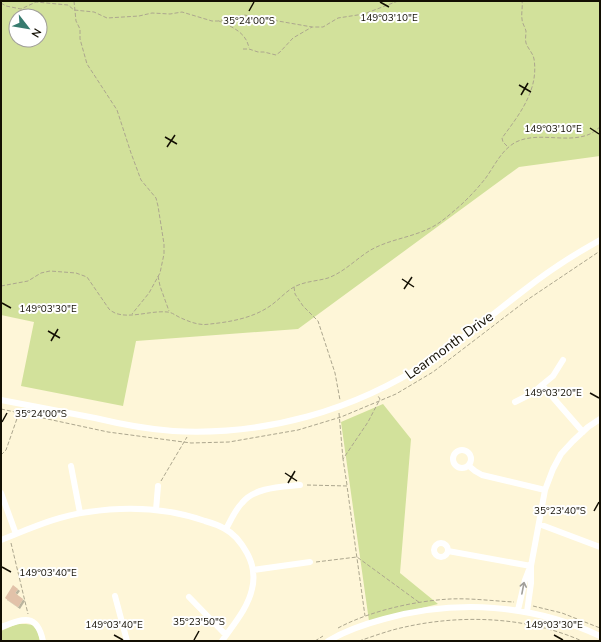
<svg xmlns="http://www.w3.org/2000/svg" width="601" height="642" viewBox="0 0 601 642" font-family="'Nunito Sans',sans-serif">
  <defs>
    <filter id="shadow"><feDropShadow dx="2" dy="2" stdDeviation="0" flood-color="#0004"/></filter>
  </defs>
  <rect width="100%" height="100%" fill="#fef6d8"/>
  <!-- green -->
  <path fill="#d2e19b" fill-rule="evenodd" d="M 1,1 L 600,1 L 600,156 L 519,167 L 298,329 L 136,341 L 123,406 L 21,386 L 34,322 L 1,315 ZM 16,16 L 40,16 L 40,40 L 16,40 Z
    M 383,404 L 411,439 L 400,573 L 438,604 L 369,621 L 341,422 Z
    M 17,624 L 26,624 L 33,625 L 38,632 L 40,641 L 1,641 L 1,631 Z"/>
  <!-- building -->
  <path fill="#e2c2a9" filter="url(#shadow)" d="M 13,585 L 18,589 L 15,593 L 23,599 L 18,607 L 5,598 Z"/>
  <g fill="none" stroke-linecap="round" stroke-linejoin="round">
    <!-- path -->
    <path stroke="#aca68e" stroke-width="1" stroke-dasharray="4 2" stroke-linecap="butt" d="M 74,1 L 76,21 L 80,29 L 80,39 L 87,64 L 117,110 L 131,153 L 141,180 L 156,198 L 158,206 L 164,244 L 164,254 L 160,273 L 149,293 L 132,314
      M 1,3 L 6,6 L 21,9 L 36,2 L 68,5 L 74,10 L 94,12 L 107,18 L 139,16 L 152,13 L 170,14 L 182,12 L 212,21 L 218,21 L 244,15 L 312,27 L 323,27 L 338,18 L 364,14 L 398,1
      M 219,21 C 232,27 246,32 249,48
      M 243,49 L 249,49 L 258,52 L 264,52 L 276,55 L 280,52 L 293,38 L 312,27
      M 507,146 L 503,142 L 502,138 C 519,115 539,90 534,59 C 533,53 528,49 526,43 C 525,39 526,35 526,31 C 525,27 522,23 522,19 C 521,13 523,7 522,1
      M 158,276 L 160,286 L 169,311
      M 1,286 L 28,281 L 41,273 L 50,271 L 76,273 L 87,277 L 109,309 C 122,322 149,310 167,312 C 172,312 176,316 181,318 C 190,322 200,326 210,324 C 230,322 253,318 270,306 C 279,300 287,290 296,286 C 307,281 318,281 328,278 C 344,272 355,260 369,251 C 387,240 409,238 428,229 C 438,225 448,216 455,210 C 466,201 476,190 485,179 C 494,167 501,150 516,142 C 539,131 567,144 590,134 C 594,132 597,129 600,127
      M 294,287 L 295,294 L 303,306 L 318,321 L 335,373 L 340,400
      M 1,409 L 108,432 L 191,443 L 229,442 L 298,430 L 341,417 L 396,394 L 433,372 L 527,300 L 600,251
      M 339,413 L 343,459
      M 1,455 L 6,450 L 20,410
      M 161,481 L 187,437
      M 307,485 L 347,486 L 365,616
      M 347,485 L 343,459 L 368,422 L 380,399 L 378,396
      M 11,543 L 28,614
      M 316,562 L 357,557 L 420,603
      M 533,606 L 562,613 L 600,628
      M 338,628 C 370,611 414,601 450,599 C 471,598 493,601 514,602
      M 315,641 L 323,636
      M 359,641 C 374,636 390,630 405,627 C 463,614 528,617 582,641"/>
    <!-- minor -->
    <path stroke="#fff" stroke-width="6" d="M 563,360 L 553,376 L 542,385 L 583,432
      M 1,400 C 32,406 63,412 95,418 C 120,424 146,429 173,431 C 265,436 354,411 431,360 C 463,339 493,314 523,291 C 547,272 573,255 600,240
      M 515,402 L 533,393 L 542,385
      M453 459a9 9 0 1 1 18 0a9 9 0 1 1-18 0Z
      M 71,466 L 80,513
      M 469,466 L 475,471 L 482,475 L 545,490
      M 1,493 L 16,534
      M 156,510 L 158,486
      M 539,524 L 600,547
      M 226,529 C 231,520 235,510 242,503 C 255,487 281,487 300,485
      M 1,540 C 29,529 57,516 88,512 C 127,506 168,508 205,521 C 212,523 219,525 225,529 C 235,534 242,544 247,553 C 253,564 255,577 252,589 C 248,608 233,625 222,641
      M434 550a7 7 0 1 1 14 0a7 7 0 1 1-14 0Z
      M 448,551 L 531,566
      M 253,570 L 310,562
      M 115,596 L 127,641
      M 189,597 L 226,635
      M 518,610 L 525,580 L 530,567
      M 527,612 L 531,583 L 531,566 L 545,490 L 553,469 L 561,454 L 573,441 L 588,427 L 600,419
      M 1,627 C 22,619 37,612 43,641
      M 328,641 C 345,631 365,624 384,619 C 457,599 532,604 600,636"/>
  </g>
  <!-- one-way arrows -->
  <defs><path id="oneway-shaft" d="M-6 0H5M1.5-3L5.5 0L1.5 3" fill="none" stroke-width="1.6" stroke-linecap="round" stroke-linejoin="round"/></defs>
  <use stroke="#a19f9a" href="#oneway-shaft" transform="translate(523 588) rotate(-79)"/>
  <!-- ticks -->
  <path fill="none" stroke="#130f03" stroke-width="1.5" d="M 380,2 L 389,7M 249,11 L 254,2M 519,85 L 531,92M 521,95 L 528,83M 590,128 L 599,134M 165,137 L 177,144M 167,147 L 175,135M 402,279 L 414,287M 404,289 L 412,277M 2,303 L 11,308M 48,331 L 60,338M 51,341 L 58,329M 590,393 L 599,398M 2,422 L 7,413M 285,473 L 297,481M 288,483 L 295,471M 594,511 L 599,502M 2,567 L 11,572M 114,635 L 123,640M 554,635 L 563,640M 194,640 L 199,631"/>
  <g text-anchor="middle" stroke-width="4" stroke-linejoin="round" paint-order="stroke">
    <!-- street labels -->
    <g font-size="14" fill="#130f03" stroke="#fff">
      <text transform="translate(449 345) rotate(-36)" y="5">Learmonth Drive</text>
    </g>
  </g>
  <g font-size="10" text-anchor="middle" fill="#130f03" stroke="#fff" stroke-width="4" stroke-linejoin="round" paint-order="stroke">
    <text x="389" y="21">149°03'10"E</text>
    <text x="249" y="24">35°24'00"S</text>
    <text x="553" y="132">149°03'10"E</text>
    <text x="48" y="312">149°03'30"E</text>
    <text x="553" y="396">149°03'20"E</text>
    <text x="41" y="417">35°24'00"S</text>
    <text x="560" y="514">35°23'40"S</text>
    <text x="48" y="576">149°03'40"E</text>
    <text x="199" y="625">35°23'50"S</text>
    <text x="114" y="628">149°03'40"E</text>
    <text x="554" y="628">149°03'30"E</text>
  </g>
  <!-- border -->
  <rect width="601" height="642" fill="none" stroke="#130f03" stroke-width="4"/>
  <!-- north arrow -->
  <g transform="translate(28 28) rotate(121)"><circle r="19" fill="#ffffff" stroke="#a19f9a"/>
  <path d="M0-3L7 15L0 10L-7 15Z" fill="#377b6f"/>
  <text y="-6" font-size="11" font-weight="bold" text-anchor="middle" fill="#130f03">N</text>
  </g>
</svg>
